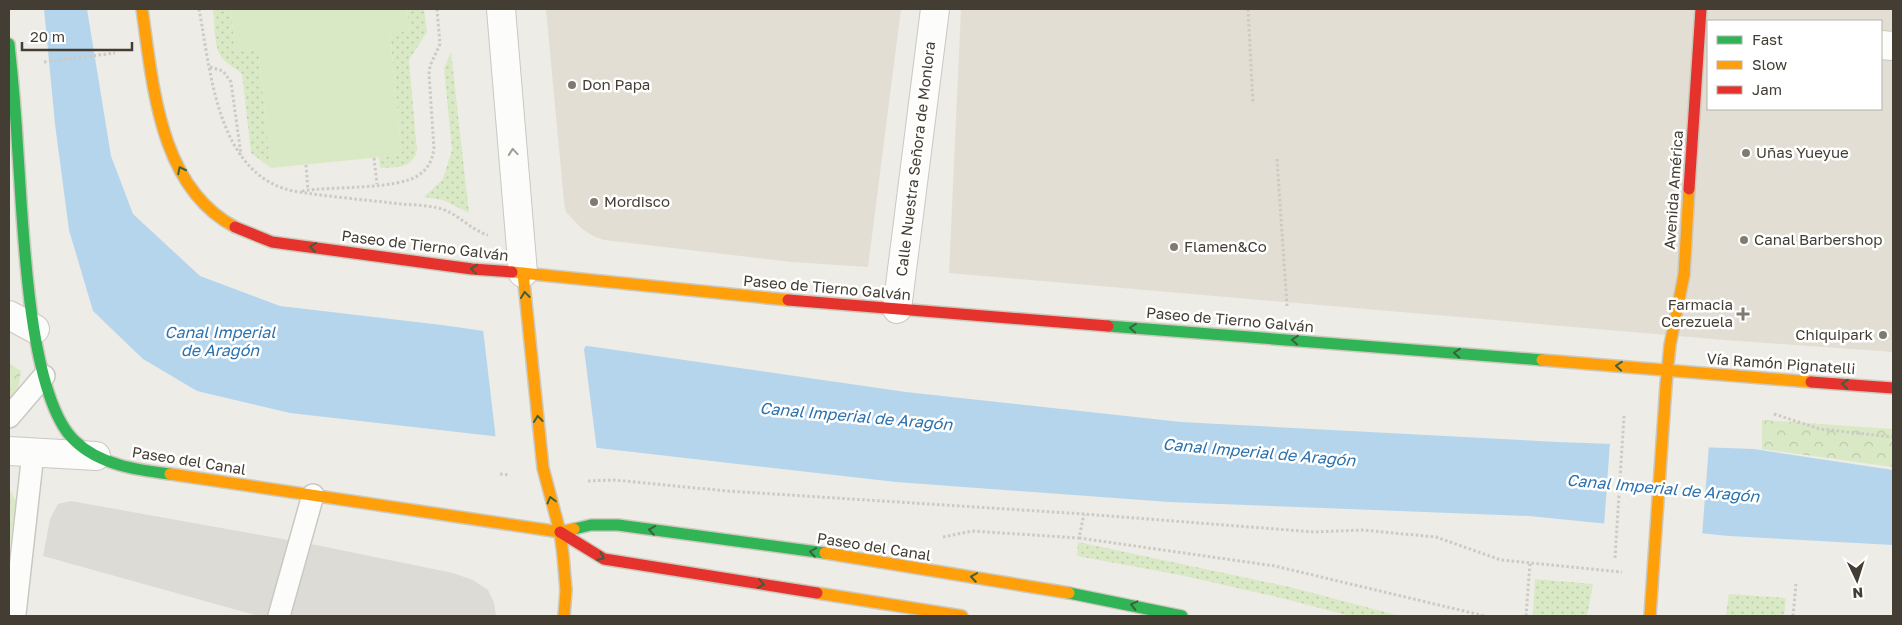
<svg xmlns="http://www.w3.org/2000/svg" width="1902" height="625" viewBox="0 0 1902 625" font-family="'Golos Text',sans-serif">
  <defs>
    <pattern id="grass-dots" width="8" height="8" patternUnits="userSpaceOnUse" patternTransform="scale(1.25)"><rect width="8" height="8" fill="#dae9c5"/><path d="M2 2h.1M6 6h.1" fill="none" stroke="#bcc9aa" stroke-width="1.8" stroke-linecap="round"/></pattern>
    <pattern id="park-crowns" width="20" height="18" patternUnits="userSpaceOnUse" patternTransform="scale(1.25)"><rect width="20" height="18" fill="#dae9c5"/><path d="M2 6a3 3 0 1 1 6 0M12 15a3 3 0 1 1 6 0" fill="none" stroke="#bcc9aa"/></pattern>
  </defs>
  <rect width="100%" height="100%" fill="#eeece6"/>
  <!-- residential -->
  <path fill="#e2ded3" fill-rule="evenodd" d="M 546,9 L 901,9 L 868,267 L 792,262 L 604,240 L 593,236 L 581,228 L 566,212 L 564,202 Z
    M 961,9 L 1893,9 L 1893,352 L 1725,340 L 949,273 ZM 1708,21 L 1881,21 L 1881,109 L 1708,109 Z"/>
  <!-- grass -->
  <path fill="url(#grass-dots)" d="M 213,9 L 231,9 L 235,51 L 258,49 L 271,168 L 251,153 L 242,74 C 236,68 228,65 223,59 C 213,48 215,23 213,9 Z
    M 407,9 L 424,9 L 427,32 L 409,60 L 417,151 C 411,169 397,167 380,168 L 379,157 L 402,155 L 390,33 L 409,31 Z
    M 451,52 L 469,213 L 443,200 L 424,197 L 443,179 L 452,150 L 444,68 Z
    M 1078,542 L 1290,587 L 1400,616 L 1350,616 L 1289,600 L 1185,576 L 1077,556 Z
    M 1535,579 L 1593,584 L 1587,616 L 1533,616 Z
    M 1729,594 L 1786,598 L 1784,616 L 1726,616 Z"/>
  <!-- park -->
  <path fill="url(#park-crowns)" d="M 9,363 L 21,371 L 18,390 L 9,402 Z
    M 1762,420 L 1893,429 L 1893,467 L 1762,449 Z
    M 9,488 L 16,501 L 9,553 Z"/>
  <!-- garden -->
  <path fill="#dae9c5" d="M 231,9 L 407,9 L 409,31 L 390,34 L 402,155 L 271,168 L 258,49 L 235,51 Z"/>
  <!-- parking -->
  <path fill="#dddbd6" d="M 71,501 L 316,545 L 453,573 L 473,580 L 488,590 L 494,603 L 496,616 L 259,616 L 43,556 L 50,519 L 58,504 Z"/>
  <!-- water -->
  <path fill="#b5d5ed" d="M 44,9 L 87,9 L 111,156 L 133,214 L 200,276 L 280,306 L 442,325 L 906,392 L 1181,422 L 1558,442 L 1754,449 L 1893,470 L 1893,545 L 1729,536 L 1529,516 L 1169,502 L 896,482 L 290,413 L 197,391 L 143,359 L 93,311 L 69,230 L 55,124 Z"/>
  <!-- pier -->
  <path fill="#eeece6" d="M 483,329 L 587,344 L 584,349 L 597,451 L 496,440 Z
    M 1610,442 L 1709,445 L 1702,536 L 1604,526 Z"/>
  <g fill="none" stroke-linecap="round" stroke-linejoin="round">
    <defs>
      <path id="lane" d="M 9,417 L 44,376
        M 15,614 L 33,453
        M 279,616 L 313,495"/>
      <path id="street" d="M 501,9 L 523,273
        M 1881,45 L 1893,46
        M 897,309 L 935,9
        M 9,315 L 35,329
        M 9,451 L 96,456"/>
      <path id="fast" d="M 9,44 C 13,81 16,117 18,154 C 23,220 27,396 75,441 C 100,465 137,470 170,474
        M 1108,326 L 1542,360
        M 574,529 L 591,525 L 618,525 L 825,553
        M 1069,593 L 1182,616"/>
      <path id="slow" d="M 142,9 C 153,85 159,187 235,227
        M 512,272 L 788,300
        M 523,273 L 543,468 L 560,532 L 563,555 L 566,590 L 564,616
        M 1542,360 L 1811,382
        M 170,474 L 560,532 L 574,529
        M 825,553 L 1069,593
        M 817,593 L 962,616
        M 1650,616 L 1666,385 L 1670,345 L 1684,275 L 1689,189"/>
      <path id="jam" d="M 1689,189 L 1701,9
        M 235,227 L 272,242 L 472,269 L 512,272
        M 788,300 L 1108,326
        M 1811,382 L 1893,388
        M 560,532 L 604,559 L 817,593"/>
    </defs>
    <!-- lane casing -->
    <use href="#lane" stroke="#cac8c2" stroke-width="24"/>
    <!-- street casing -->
    <use href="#street" stroke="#cac8c2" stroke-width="30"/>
    <!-- fast casing -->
    <use href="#fast" stroke="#cdc9bd" stroke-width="14"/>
    <!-- slow casing -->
    <use href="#slow" stroke="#cdc9bd" stroke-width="14"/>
    <!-- jam casing -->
    <use href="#jam" stroke="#cdc9bd" stroke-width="14"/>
    <!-- path -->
    <path stroke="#cccac5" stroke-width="3" stroke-dasharray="2.5 2.5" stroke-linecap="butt" d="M 199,9 C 211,72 217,180 299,192 C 332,197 367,200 401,204 C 413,205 426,205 438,208 C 457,212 470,230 488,235
      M 1248,9 L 1253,104
      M 44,62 L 115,53
      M 210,67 L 223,71 L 231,82 L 241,155
      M 374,158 L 377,184
      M 1277,159 L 1287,306
      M 306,165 L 308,190
      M 302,191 C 331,186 398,190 419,175 C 429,168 432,160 434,149 L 429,74 L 430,66 L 440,44 L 437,9
      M 1774,414 L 1820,429 L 1893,437
      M 500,474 L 510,475
      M 588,481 L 614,480 L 727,491 L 1084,514 L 1314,532 L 1362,530 L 1436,537 L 1501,560 L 1622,572
      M 943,537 L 972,531 L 1079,538 L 1084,514
      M 1079,538 L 1275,566 L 1485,616
      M 1615,558 L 1624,416
      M 1526,616 L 1530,563
      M 1793,616 L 1796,584"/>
    <!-- lane -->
    <use href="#lane" stroke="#fcfcfb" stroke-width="21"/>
    <!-- street -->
    <use href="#street" stroke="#fcfcfb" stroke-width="28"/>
    <!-- fast -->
    <use href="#fast" stroke="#30b455" stroke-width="11"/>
    <!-- slow -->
    <use href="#slow" stroke="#ff9f0a" stroke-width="11"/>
    <!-- jam -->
    <use href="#jam" stroke="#e5322d" stroke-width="11"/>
  </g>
  <!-- one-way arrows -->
  <defs><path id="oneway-chevron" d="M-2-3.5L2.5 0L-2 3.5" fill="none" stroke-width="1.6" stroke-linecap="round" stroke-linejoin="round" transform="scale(1.25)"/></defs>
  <use stroke="#a09c97" href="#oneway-chevron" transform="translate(513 152) rotate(-95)"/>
  <g stroke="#3d613d">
    <use href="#oneway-chevron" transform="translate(181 170) rotate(-117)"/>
    <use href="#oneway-chevron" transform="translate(313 247) rotate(-172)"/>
    <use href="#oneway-chevron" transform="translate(474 269) rotate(-174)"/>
    <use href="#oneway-chevron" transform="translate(525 295) rotate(-96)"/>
    <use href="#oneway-chevron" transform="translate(1133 328) rotate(-175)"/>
    <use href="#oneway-chevron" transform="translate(1295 340) rotate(-175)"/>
    <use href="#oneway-chevron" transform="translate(1457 353) rotate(-176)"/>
    <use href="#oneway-chevron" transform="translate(1619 366) rotate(-175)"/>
    <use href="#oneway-chevron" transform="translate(1845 384) rotate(-176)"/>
    <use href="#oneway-chevron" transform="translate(538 419) rotate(-96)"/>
    <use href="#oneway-chevron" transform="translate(551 500) rotate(-105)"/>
    <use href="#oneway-chevron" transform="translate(652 530) rotate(-172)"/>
    <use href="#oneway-chevron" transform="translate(813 552) rotate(-171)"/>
    <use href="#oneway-chevron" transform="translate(601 557) rotate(23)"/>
    <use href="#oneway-chevron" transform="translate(974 577) rotate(-171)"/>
    <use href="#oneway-chevron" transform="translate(761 584) rotate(9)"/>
    <use href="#oneway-chevron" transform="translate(1134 605) rotate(-167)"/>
  </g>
  <!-- markers -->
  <g fill="#7f7a72" stroke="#fff" stroke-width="2">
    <circle cx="572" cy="85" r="5"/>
    <circle cx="1746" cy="153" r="5"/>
    <circle cx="594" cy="202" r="5"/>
    <circle cx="1744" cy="240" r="5"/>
    <circle cx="1174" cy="247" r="5"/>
    <path d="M1740.5 306.5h5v5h5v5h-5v5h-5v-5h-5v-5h5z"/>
    <circle cx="1883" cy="335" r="5"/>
  </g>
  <g text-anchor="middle" stroke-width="5" stroke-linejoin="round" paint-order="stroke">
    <!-- poi labels -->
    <g font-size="15" fill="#433d33" stroke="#fff" text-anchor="start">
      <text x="582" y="90">Don Papa</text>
      <text x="1756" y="158">Uñas Yueyue</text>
      <text x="604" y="207">Mordisco</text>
      <text x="1754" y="245">Canal Barbershop</text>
      <text x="1184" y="252">Flamen&amp;Co</text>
      <text x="1733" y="310" text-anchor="end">Farmacia<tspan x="1733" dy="17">Cerezuela</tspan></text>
      <text x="1873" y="340" text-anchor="end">Chiquipark</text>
    </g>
    <!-- street labels -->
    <g font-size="15" fill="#433d33" stroke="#fff">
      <text transform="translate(916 159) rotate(-83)" y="5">Calle Nuestra Señora de Monlora</text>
      <text transform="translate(1674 190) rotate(-86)" y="5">Avenida América</text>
      <text transform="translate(425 246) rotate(7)" y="5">Paseo de Tierno Galván</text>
      <text transform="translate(827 288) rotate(5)" y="5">Paseo de Tierno Galván</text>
      <text transform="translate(1230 320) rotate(5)" y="5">Paseo de Tierno Galván</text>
      <text transform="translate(1781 364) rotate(4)" y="5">Vía Ramón Pignatelli</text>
      <text transform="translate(189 461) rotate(9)" y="5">Paseo del Canal</text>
      <text transform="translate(874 547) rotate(9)" y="5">Paseo del Canal</text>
    </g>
    <!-- water labels -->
    <g font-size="16" font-style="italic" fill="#2c72ae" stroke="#fff">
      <text x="220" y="338">Canal Imperial<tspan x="220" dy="18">de Aragón</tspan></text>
      <text transform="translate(856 416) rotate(5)" y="6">Canal Imperial de Aragón</text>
      <text transform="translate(1259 452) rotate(5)" y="6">Canal Imperial de Aragón</text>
      <text transform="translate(1663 488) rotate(5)" y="6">Canal Imperial de Aragón</text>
    </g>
  </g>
  <!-- border -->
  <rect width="1902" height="625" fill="none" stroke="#433d33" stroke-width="20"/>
  <!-- legend -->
  <rect x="1707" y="20" width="175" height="90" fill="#ffffff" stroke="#b4b1ad"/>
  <rect x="1717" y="36" width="25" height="8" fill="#30b455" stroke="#b4b1ad"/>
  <text x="1752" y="45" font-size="15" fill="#433d33">Fast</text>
  <rect x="1717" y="61" width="25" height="8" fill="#ff9f0a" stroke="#b4b1ad"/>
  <text x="1752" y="70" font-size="15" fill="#433d33">Slow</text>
  <rect x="1717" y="86" width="25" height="8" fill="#e5322d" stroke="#b4b1ad"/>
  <text x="1752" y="95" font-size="15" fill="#433d33">Jam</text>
  <!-- north arrow -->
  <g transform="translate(1857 580) rotate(176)" stroke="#ffffff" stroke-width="4" paint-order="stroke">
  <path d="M0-4L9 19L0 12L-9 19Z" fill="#433d33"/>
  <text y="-8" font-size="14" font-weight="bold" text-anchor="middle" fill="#433d33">N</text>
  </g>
  <!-- scale -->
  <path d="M22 42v8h110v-8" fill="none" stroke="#433d33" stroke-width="2.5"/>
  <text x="30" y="42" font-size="15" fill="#433d33" stroke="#ffffff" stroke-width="4" paint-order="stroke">20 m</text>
</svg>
